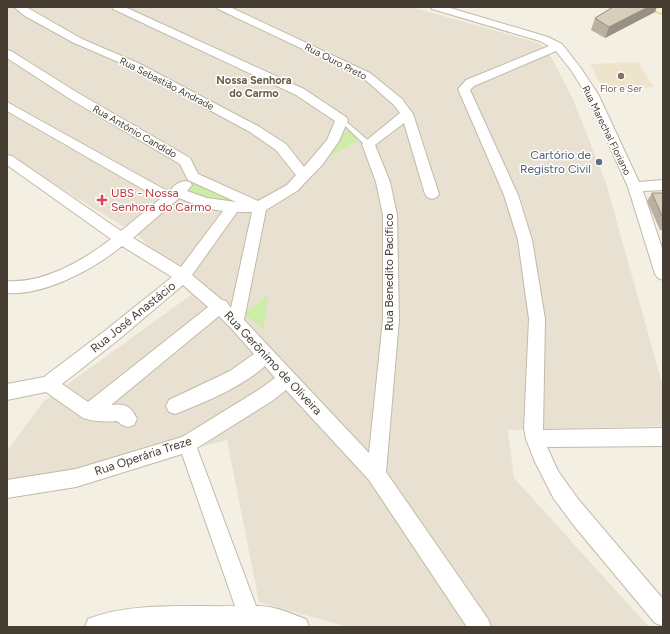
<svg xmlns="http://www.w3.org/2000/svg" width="670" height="634" viewBox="0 0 670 634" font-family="Figtree,sans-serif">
  <rect width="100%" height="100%" fill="#f3efe3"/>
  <!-- residential -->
  <path fill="#e8e1d1" d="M 7,7 L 411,7 L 539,43 L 549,53 L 572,97 L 606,183 L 663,387 L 663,426 L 508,430 L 514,478 L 649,627 L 348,627 L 259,602 L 227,440 L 7,498 L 7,451 L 43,402 L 191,295 L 139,236 L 7,155 Z"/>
  <!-- education -->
  <path fill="#eee4cc" d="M 638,62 L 654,87 L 603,90 L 590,64 Z"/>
  <!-- green -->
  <path fill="#cdeca8" d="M 348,127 L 358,136 L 356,142 L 328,157 Z
    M 197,180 L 235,201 C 217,202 203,197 187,190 Z
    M 269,295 L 263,329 L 243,313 Z"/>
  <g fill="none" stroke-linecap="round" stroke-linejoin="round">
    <defs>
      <path id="lane" d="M 342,118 L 370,142 L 370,146 L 366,146 L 340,121 L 340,119 Z"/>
      <path id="street" d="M 14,7 L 26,7 L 82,39 L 138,63 L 258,126 L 286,144 L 304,167 L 327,140 L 335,121 L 296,95 L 113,9 L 112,7 L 125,7 L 304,89 L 346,117 L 348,120 L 339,141 L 323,164 L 297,191 L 266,210 L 244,320 L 369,453 L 383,320 L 383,215 L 376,182 L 362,144 L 400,113 L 394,105 L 362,77 L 218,9 L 217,7 L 230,7 L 370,73 L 402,99 L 413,114 L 439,194 L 437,197 L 432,199 L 427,197 L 425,194 L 404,123 L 375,145 L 390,182 L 397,215 L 399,320 L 386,472 L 488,619 L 491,627 L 467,627 L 369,480 L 286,390 L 272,401 L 197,448 L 256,606 C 273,605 290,613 306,619 L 309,627 L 85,627 L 88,619 C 130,602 190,607 235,606 L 182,454 L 76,487 L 7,498 L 7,480 L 76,469 L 182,437 L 260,389 L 275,378 L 265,366 C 242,387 203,403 175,414 L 169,412 L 166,406 L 169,400 L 230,371 L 254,354 L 230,327 L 219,316 L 111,405 C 125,403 131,406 137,419 L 134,425 L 128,427 L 122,425 L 117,421 C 105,422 95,422 83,418 L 46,392 L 7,400 L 7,384 L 44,377 L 106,330 L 172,277 L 122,246 C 94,269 44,296 7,293 L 7,281 C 43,284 84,260 111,239 L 7,165 L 7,155 L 12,156 L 121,231 L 160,199 L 7,111 L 7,102 L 169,192 C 174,185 181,179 190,182 L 192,185 L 187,191 L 207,198 L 236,202 L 188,180 L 180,164 L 70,99 L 7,58 L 7,50 L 11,51 L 78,93 L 190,158 L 198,174 L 258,201 L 287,185 L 296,175 L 276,150 L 250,132 L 130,67 L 74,43 L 25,16 ZM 179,198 L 205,208 L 223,211 L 181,267 L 133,238 ZM 237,212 L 252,212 L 231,308 L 226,301 L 222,300 L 192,275 ZM 183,285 L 208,307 L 88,402 L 62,384 L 118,340 Z
        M 431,7 L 447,7 L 548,37 L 562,44 L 580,67 L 598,94 L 639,182 L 663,180 L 663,190 L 643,191 L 663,251 L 663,280 L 658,278 L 655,274 L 628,187 L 586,94 L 571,70 L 556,51 L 474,86 L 470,90 L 518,195 L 532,240 L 545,319 L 543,430 L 663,428 L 663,446 L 547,447 L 558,471 L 578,499 L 663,599 L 663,626 L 655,623 L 575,527 L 554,499 L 535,462 L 526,439 L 524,428 L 529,319 L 518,240 L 504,195 L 458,89 L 466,80 L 549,46 L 540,41 L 432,9 Z"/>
      <path id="secondary" d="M 650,7 L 663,7 L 663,14 L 652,10 Z"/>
    </defs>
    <!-- lane casing -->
    <use href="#lane" stroke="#c2b9a8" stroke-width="2"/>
    <!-- street casing -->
    <use href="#street" stroke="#c2b9a8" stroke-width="2"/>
    <!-- secondary casing -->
    <use href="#secondary" stroke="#d7c48f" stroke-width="2"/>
    <!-- lane -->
    <use href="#lane" fill="#fff" fill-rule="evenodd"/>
    <!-- street -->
    <use href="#street" fill="#fff" fill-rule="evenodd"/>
    <!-- secondary -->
    <use href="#secondary" fill="#fff0c2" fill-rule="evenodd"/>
  </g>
  <!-- wall -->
  <path fill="#bbb0a1" d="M 655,12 L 605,38 L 591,30 L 595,18 Z
    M 652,193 L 663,193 L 663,230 L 660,230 L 647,201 Z"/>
  <!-- shaded-wall -->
  <path fill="#989083" d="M 648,7 L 657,7 L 655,12 L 605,38 L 609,27 Z"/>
  <!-- building -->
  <path fill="#d9cdbb" stroke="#989083" d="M 613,7 L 648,7 L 609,27 L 595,18 Z
    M 652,193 L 663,193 L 663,218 Z"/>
  <!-- markers -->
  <circle fill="#8d6e63" stroke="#fff" stroke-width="1.5" cx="621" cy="76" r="4"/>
  <circle fill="#5c6f8a" stroke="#fff" stroke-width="1.5" cx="599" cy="162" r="4"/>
  <path fill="#e0444e" stroke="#fff" stroke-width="1.5" d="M100 194h4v4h4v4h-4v4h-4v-4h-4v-4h4z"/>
  <g text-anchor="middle" stroke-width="3" stroke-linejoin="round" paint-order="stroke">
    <!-- far-street labels -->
    <g font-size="10" fill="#463e33" stroke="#fff">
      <text transform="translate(336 61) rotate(27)" y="4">Rua Ouro Preto</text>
      <text transform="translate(167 83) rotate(27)" y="4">Rua Sebastião Andrade</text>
      <text transform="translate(607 130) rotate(64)" y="4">Rua Marechal Floriano</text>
      <text transform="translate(135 131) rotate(30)" y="4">Rua Antônio Candido</text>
    </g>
    <!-- far-education labels -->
    <g font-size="10" fill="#785e54" stroke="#fff">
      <text x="621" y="92">Flor e Ser</text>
    </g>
    <!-- far-neighbourhood labels -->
    <g font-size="11" font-weight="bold" fill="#695d49" stroke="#fff">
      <text x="254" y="84">Nossa Senhora<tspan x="254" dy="13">do Carmo</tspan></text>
    </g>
    <!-- service labels -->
    <g font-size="12" fill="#4e5e75" stroke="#fff" text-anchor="end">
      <text x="591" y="159">Cartório de<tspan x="591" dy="14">Registro Civil</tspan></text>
    </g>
    <!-- health labels -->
    <g font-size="12" fill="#be3a42" stroke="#fff" text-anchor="start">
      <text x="111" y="197">UBS - Nossa<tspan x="111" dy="14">Senhora do Carmo</tspan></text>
    </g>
    <!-- street labels -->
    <g font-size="12" fill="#463e33" stroke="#fff">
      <text transform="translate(389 272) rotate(-90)" y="4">Rua Benedito Pacífico</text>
      <text transform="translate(133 317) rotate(-39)" y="4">Rua José Anastácio</text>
      <text transform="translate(273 363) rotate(47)" y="4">Rua Gerônimo de Oliveira</text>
      <text transform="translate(143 456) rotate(-18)" y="4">Rua Operária Treze</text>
    </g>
  </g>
  <!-- border -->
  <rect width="670" height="634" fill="none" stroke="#463e33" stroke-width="16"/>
</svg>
